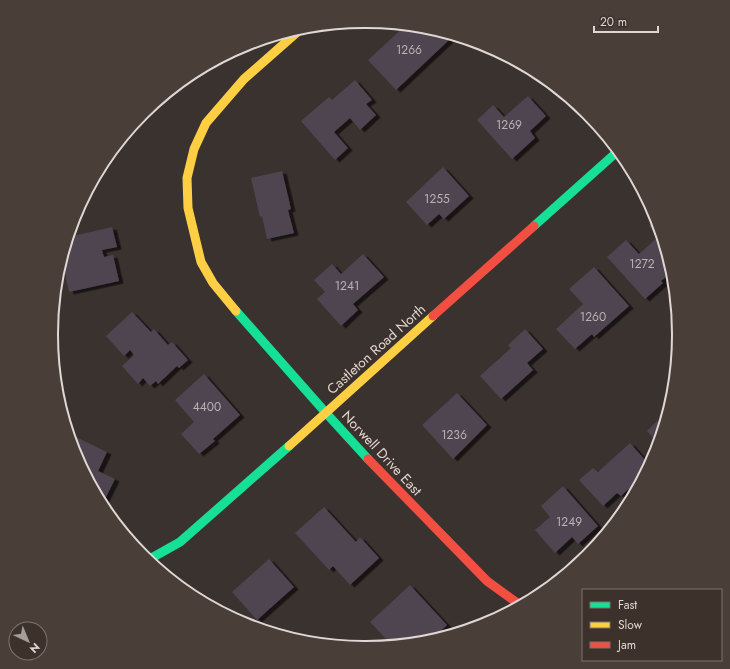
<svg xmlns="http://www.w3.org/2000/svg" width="730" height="669" viewBox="0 0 730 669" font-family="Jost,sans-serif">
  <defs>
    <filter id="shadow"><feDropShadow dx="4.5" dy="2.5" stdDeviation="0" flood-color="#0009"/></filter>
  </defs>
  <rect width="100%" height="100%" fill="#39322f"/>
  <!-- building -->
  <path fill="#4f4451" filter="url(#shadow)" d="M 406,25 L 426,27 L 441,32 L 449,40 L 396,90 L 368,60 Z
    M 355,80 L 372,100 L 366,104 L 376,115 L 360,130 L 350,118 L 334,132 L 348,148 L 335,160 L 301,121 L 329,97 L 332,100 Z
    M 528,96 L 546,116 L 530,131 L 535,138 L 512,159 L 477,120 L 493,105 L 504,117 Z
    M 443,167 L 469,196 L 444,219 L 439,214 L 427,225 L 406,202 Z
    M 282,171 L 291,209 L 288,210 L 294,233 L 267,239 L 262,216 L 260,217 L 251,178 Z
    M 656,220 L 672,272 L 661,281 L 663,283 L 645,299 L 607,257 L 626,240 L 639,254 L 659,236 L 649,226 Z
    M 112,227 L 117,247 L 102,250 L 104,257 L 113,255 L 119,281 L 69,292 L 62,260 L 69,237 Z
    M 363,254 L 384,277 L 353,304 L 358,310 L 341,326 L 317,299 L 325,292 L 314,280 L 332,264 L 341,274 Z
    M 594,267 L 629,306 L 594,337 L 592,334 L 575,349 L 556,329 L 583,304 L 569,289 Z
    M 132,312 L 151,332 L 154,329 L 168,345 L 172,342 L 188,360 L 179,368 L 177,366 L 158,384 L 156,381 L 150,386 L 143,378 L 138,384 L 122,366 L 134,355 L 130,350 L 124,356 L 106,336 Z
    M 525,329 L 543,349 L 527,363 L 533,370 L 501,399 L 480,376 L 511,348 L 508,345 Z
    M 204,374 L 240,415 L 213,439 L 215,441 L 199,454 L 181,434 L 194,422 L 175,400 Z
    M 457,393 L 487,425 L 453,459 L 422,425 Z
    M 669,407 L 665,422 L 658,443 L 647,431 L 660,418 L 659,416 Z
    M 70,434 L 107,452 L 98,471 L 115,479 L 102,505 L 75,454 Z
    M 630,443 L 646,461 L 648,459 L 651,462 L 639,485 L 636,482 L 621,496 L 617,493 L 603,506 L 579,480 L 593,468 L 598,472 Z
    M 563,486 L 598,526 L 578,544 L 572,537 L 555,553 L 535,530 L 550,517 L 541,506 Z
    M 324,507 L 356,542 L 360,537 L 379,558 L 350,585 L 333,566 L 329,570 L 295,533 Z
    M 269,559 L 294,587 L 257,620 L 232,592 Z
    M 410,585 L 447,625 L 430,641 L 392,645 L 370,622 Z"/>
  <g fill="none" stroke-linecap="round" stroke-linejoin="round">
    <!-- fast -->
    <path stroke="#16e098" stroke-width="9" d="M 534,226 L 618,151
      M 236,311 L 326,413 L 368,459
      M 148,560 L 180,542 L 289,446"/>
    <!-- slow -->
    <path stroke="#ffcf43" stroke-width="9" d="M 236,311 L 213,283 L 201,262 L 188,208 L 187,178 L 194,149 L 206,123 L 244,79 L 303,27
      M 289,446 L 433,316"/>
    <!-- jam -->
    <path stroke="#f24e42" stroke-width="9" d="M 433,316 L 534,226
      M 368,459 L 487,581 L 520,605"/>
  </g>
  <g text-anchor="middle" stroke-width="3.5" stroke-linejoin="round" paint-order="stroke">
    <!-- number labels -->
    <g font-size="12" fill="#bbb2b2">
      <text x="409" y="54">1266</text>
      <text x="509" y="129">1269</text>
      <text x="437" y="203">1255</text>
      <text x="642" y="268">1272</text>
      <text x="347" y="290">1241</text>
      <text x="593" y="321">1260</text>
      <text x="207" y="411">4400</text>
      <text x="454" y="439">1236</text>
      <text x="569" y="526">1249</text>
    </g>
    <!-- street labels -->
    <g font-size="14" fill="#dfd7d3" stroke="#3d312b">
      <text transform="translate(376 349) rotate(-42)" y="5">Castleton Road North</text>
      <text transform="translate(382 453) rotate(47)" y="5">Norwell Drive East</text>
    </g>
  </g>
  <!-- crop -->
  <path d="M0 0H730V669H0ZM364 28H366A306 306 0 0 1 672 334V335A306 306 0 0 1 366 641H364A306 306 0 0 1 58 335V334A306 306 0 0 1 364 28Z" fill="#4a3e38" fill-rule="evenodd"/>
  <path fill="none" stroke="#dfd7d3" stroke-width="2" d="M364 28H366A306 306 0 0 1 672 334V335A306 306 0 0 1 366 641H364A306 306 0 0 1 58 335V334A306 306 0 0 1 364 28Z"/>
  <!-- legend -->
  <rect x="582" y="589" width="140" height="72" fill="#3d312b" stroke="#7e736e"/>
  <rect x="590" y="602" width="20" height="6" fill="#16e098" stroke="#7e736e"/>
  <text x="618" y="609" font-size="12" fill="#dfd7d3">Fast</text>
  <rect x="590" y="622" width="20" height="6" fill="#ffcf43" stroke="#7e736e"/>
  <text x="618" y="629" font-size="12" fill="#dfd7d3">Slow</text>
  <rect x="590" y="642" width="20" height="6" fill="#f24e42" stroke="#7e736e"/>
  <text x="618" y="649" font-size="12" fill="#dfd7d3">Jam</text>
  <!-- north arrow -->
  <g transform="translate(28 641) rotate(136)"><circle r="19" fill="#3d312b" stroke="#7e736e"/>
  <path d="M0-3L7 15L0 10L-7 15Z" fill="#a59d9a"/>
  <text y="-6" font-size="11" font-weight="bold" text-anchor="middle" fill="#dfd7d3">N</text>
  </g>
  <!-- scale -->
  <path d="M594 26v6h64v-6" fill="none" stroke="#dfd7d3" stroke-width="2"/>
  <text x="600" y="26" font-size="12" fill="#dfd7d3" stroke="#3d312b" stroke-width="3" paint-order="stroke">20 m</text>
</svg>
